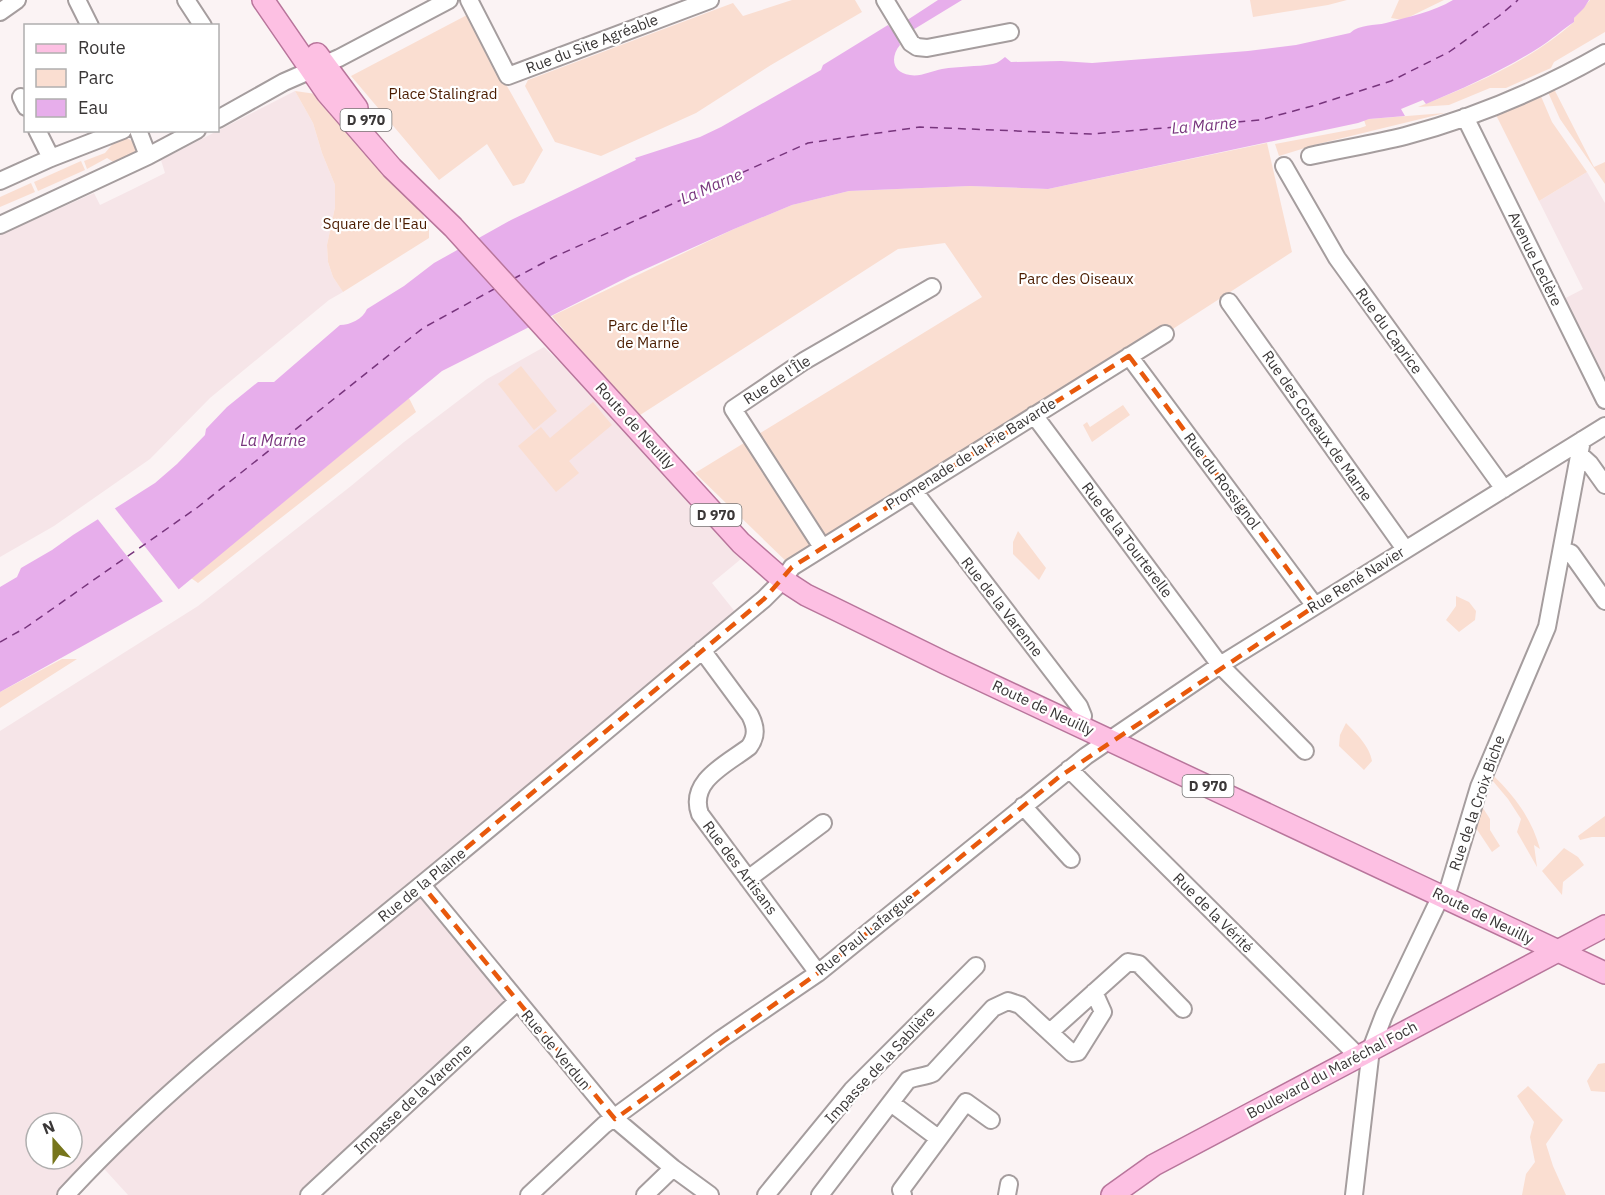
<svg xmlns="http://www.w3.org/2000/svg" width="1605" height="1195" viewBox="0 0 1605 1195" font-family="'IBM Plex Sans',sans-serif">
  <rect width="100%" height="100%" fill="#fbf3f4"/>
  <!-- built -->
  <path fill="#f6e5e8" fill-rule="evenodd" d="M 295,91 L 313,123 L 322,153 L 335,185 L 335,207 L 327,245 L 328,262 L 333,277 L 343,292 L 329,300 L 210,398 L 150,459 L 54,526 L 0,557 L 0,235 L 94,193 L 100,205 L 131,190 L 165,173 L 161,160 Z
    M 1587,172 L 1605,203 L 1605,391 L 1558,302 L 1583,289 L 1539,201 Z
    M 544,347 L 602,404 L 741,559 L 712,583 L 740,618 L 422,885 L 517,1002 L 309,1195 L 128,1195 L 97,1161 L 66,1195 L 0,1195 L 0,731 L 198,606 L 351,486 L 404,442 L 487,379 ZM 36,1123 L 72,1123 L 72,1159 L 36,1159 Z"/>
  <!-- green -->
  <path fill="#faded1" d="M 792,0 L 855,0 L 862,12 L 771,65 L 696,113 L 601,156 L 555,142 L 525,86 L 528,80 L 733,3 L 743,16 Z
    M 1250,0 L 1347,0 L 1328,5 L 1253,17 Z
    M 1399,0 L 1444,0 L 1403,20 L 1391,18 Z
    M 1590,0 L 1605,0 L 1605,32 L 1554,62 L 1551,68 L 1506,88 L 1490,88 L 1449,105 L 1418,107 C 1471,86 1531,61 1574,22 L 1574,18 Z
    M 467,15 L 543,150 L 524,183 L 513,186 L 487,144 L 439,180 L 351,76 Z
    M 1553,87 L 1594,167 L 1605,162 L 1605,184 L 1560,119 L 1547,90 Z
    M 295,91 L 316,94 L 420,209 L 429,227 L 429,238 L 343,292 L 333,277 L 328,262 L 327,245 L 335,207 L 335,185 L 322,153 L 313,123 Z
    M 1540,94 L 1552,122 L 1587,172 L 1539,201 L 1495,113 Z
    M 1445,113 L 1318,144 L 1279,156 L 1275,144 L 1360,128 L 1366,126 L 1364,120 L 1369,119 Z
    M 125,137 L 134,142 L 137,150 L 135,153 L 115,163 L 107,158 L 87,169 L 84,161 L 105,153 L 116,140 Z
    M 1267,143 L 1292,252 L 1165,334 L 792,567 L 695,473 L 982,297 L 945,243 L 898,249 L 637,417 L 552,316 L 734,229 L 792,205 L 849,191 L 970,186 L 1048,189 Z
    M 81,161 L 85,170 L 38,191 L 34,182 Z
    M 31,183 L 35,192 L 0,207 L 0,197 Z
    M 521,366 L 557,411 L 534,430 L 498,384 Z
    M 409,398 L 416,412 L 198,583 L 191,578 Z
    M 593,402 L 612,425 L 569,461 L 579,473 L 556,492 L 518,446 L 541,427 L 550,438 Z
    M 1123,405 L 1130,415 L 1092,442 L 1083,425 L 1087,422 L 1090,427 Z
    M 1018,531 L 1046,568 L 1039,580 L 1013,554 L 1013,542 Z
    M 1456,596 L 1469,602 L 1476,611 L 1475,620 L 1459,632 L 1446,620 L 1456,606 Z
    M 62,659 L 77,659 L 0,708 L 0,692 Z
    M 1346,723 C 1356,733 1370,747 1372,761 L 1364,770 L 1339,746 L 1340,735 Z
    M 1493,775 C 1515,797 1532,819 1540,849 L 1534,845 L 1537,867 L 1517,832 L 1521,819 L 1508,799 L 1492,780 Z
    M 1481,805 L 1490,819 L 1490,830 L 1500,846 L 1492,852 L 1476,828 Z
    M 1605,816 L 1605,837 L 1592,837 L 1580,840 L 1578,836 Z
    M 1564,848 L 1578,857 L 1584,865 L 1563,882 L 1562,895 L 1542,871 Z
    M 1605,1063 L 1605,1092 L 1591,1091 L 1587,1081 L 1598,1064 Z
    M 1528,1086 L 1563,1120 L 1546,1144 L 1553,1166 L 1566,1195 L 1522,1195 L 1526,1174 L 1535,1162 L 1530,1137 L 1534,1122 L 1517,1096 Z"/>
  <!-- water -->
  <path fill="#e7aeeb" d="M 938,0 L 962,0 L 898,39 L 900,45 C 890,57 892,73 910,75 C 920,77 932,71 942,69 C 959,66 976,67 993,64 C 998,63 1001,60 1005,57 L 1011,62 L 1061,61 L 1092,63 L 1248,51 L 1296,45 L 1350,33 C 1360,24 1374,26 1386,23 C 1408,17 1433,12 1453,0 L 1589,0 L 1584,8 L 1574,18 L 1574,22 C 1562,30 1551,40 1540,47 C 1504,70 1465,88 1426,104 L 1423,100 L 1401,109 L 1405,116 L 1369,119 L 1358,123 L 1048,189 L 970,186 L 849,191 L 792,205 L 734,229 L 630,276 L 442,371 L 167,599 L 0,692 L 0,587 L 17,577 L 21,568 L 52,550 L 73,535 L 155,483 L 177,464 L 205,435 L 206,429 L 227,407 L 258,382 L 274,382 L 340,325 C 350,325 363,319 367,309 L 404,286 L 434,263 L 511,220 L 636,160 L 635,158 L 700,137 L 721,127 L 821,70 L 823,65 L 888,25 L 892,30 Z"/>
  <!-- pier -->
  <path fill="#fbf3f4" d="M 113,506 L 180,591 L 165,604 L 96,517 Z"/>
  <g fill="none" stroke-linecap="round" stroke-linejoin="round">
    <!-- ferry -->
    <path stroke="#78357d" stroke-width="1.5" stroke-dasharray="8 6" stroke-linecap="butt" d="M 513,279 L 554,257 L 808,143 L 920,127 L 1091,134 L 1260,120 L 1316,105 L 1391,81 L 1449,52 L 1499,16 L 1518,0
      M 0,642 L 25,628 L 198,507 L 423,328 L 496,288"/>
    <defs>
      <path id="minor" d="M 77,0 L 90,26
        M 186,0 L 203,26
        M 469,0 L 508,76 L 710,0
        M 885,0 L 911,43 L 917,47 L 927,48 L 1010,32
        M 0,12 L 17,0
        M 21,97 L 26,107
        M 1465,117 L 1605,400
        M 218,119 L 284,82 L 339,58 L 449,0
        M 37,130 L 51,158
        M 138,130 L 148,156
        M 1310,156 C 1341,149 1373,144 1405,136 C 1473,118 1544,88 1605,53
        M 1284,166 L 1337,258 L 1504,489
        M 0,181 L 51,158 L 123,130
        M 0,225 L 148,156 L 197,130
        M 1229,302 L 1405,549
        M 1129,356 L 1315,606
        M 1034,415 L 1220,665 L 1305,751
        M 1579,454 L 1590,464 L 1605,485
        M 914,491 L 1079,706 L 1083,716 L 1080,725
        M 822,547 L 733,409 L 804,361 L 932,287
        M 1562,550 L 1571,553 L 1605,601
        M 702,650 L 750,715 C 756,727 757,736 749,747 C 727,764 688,781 700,814 L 818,973
        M 1069,769 L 1358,1056
        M 1023,806 L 1071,859
        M 748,879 L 823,823
        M 422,885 L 615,1119 L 673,1168 L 710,1195
        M 1050,1032 L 1128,962 L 1139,964 L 1183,1009
        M 891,1103 L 938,1138
        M 66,1195 C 166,1086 285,997 399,903 C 522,803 642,700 764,599 L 783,580 L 792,567 L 1165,334
        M 309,1195 L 517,1002
        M 529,1195 L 604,1125 L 721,1039 L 818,973 L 1086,756 L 1220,665 L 1605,426
        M 645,1195 L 673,1168
        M 766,1195 L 852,1090 L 976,966
        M 820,1195 L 908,1080 C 917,1076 925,1077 933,1073 L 993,1008 L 1008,1001 L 1020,1005 L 1072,1053 L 1078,1052 L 1103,1012 L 1094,992
        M 903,1195 L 901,1190 L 966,1102 L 991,1120
        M 1007,1195 L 1009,1184
        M 1354,1195 L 1371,1049 L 1384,1015 L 1437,904 L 1449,887 L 1479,787 L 1547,627 L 1582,440"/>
      <path id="major" d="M 263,0 L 327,93 L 392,168 L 453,227 L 741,543 L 783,580 L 806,595 L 837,610 L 945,663 L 1605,973
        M 317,54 L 357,108
        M 1112,1195 L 1154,1165 L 1605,926"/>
    </defs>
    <!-- minor casing -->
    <use href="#minor" stroke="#a59d9e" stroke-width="20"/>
    <!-- major casing -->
    <use href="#major" stroke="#b8759b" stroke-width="24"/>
    <!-- minor -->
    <use href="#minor" stroke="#fff" stroke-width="16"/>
    <!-- major -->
    <use href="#major" stroke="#fdc0e3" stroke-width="21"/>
  </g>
  <!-- marked area -->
  <path fill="none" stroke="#e8590c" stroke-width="4.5" stroke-dasharray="12 8" stroke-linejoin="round" d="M 1129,356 L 1315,606 L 1059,777 L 818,973 L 615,1119 L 422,885 L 764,599 L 792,567 Z"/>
  <g text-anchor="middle" stroke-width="4.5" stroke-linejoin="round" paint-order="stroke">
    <!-- shield labels -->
    <g fill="#fff" stroke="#757373" stroke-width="1.5">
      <rect x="340.5" y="109" width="51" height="22" rx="4.5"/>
      <rect x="690.5" y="504" width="51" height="22" rx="4.5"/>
      <rect x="1182.5" y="775" width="51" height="22" rx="4.5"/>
    </g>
    <g font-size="14" font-weight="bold" fill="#3a3737">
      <text x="366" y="125">D 970</text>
      <text x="716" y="520">D 970</text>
      <text x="1208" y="791">D 970</text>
    </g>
    <!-- street labels -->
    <g font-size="15" fill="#3a3737" stroke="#fff">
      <text transform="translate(592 44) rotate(-21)" y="5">Rue du Site Agréable</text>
      <text transform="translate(1535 259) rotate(64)" y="5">Avenue Leclère</text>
      <text transform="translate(1389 331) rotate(54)" y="5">Rue du Caprice</text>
      <text transform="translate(777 380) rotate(-33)" y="5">Rue de l'Île</text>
      <text transform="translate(635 426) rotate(48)" y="5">Route de Neuilly</text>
      <text transform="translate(1317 426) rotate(55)" y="5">Rue des Coteaux de Marne</text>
      <text transform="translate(971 454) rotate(-32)" y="5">Promenade de la Pie Bavarde</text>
      <text transform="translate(1222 481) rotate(53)" y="5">Rue du Rossignol</text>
      <text transform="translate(1127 540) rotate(53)" y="5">Rue de la Tourterelle</text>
      <text transform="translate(1356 580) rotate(-32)" y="5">Rue René Navier</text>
      <text transform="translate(1002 607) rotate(52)" y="5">Rue de la Varenne</text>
      <text transform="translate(1043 708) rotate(25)" y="5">Route de Neuilly</text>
      <text transform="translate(1477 803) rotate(-71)" y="5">Rue de la Croix Biche</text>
      <text transform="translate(740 868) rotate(53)" y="5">Rue des Artisans</text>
      <text transform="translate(422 885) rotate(-39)" y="5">Rue de la Plaine</text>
      <text transform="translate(1213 913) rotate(45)" y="5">Rue de la Vérité</text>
      <text transform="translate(1483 916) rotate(26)" y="5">Route de Neuilly</text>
      <text transform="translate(865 934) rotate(-39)" y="5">Rue Paul Lafargue</text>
      <text transform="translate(556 1050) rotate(50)" y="5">Rue de Verdun</text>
      <text transform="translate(880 1065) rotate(-47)" y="5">Impasse de la Sablière</text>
      <text transform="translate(1332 1070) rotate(-28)" y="5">Boulevard du Maréchal Foch</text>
      <text transform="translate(413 1099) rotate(-43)" y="5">Impasse de la Varenne</text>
    </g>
    <!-- park labels -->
    <g font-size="15" fill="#4b1c00" stroke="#fff">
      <text x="443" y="99">Place Stalingrad</text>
      <text x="375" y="229">Square de l'Eau</text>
      <text x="1076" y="284">Parc des Oiseaux</text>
      <text x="648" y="331">Parc de l'Île<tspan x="648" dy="17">de Marne</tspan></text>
    </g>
    <!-- water labels -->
    <g font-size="16" font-style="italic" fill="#78357d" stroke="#fff">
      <text transform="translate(1204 125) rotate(-5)" y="6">La Marne</text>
      <text transform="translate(711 186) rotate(-24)" y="6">La Marne</text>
      <text x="273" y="446">La Marne</text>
    </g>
  </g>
  <!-- legend -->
  <rect x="24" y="24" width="195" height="108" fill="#ffffff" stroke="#b0afaf" stroke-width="1.5"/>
  <rect x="36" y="44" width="30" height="9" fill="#fdc0e3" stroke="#b0afaf" stroke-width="1.5"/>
  <text x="78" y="54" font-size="18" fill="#3a3737">Route</text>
  <rect x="36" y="69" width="30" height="18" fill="#faded1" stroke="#b0afaf" stroke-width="1.5"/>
  <text x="78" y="84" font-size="18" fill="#3a3737">Parc</text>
  <rect x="36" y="99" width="30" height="18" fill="#e7aeeb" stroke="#b0afaf" stroke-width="1.5"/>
  <text x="78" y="114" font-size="18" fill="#3a3737">Eau</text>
  <!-- north arrow -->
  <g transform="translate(54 1141) rotate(339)"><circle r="28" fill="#ffffff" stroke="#b0afaf" stroke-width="1.5"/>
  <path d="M0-4.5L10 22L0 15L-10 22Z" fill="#76751b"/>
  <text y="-9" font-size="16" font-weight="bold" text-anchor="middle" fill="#3a3737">N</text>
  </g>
</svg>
